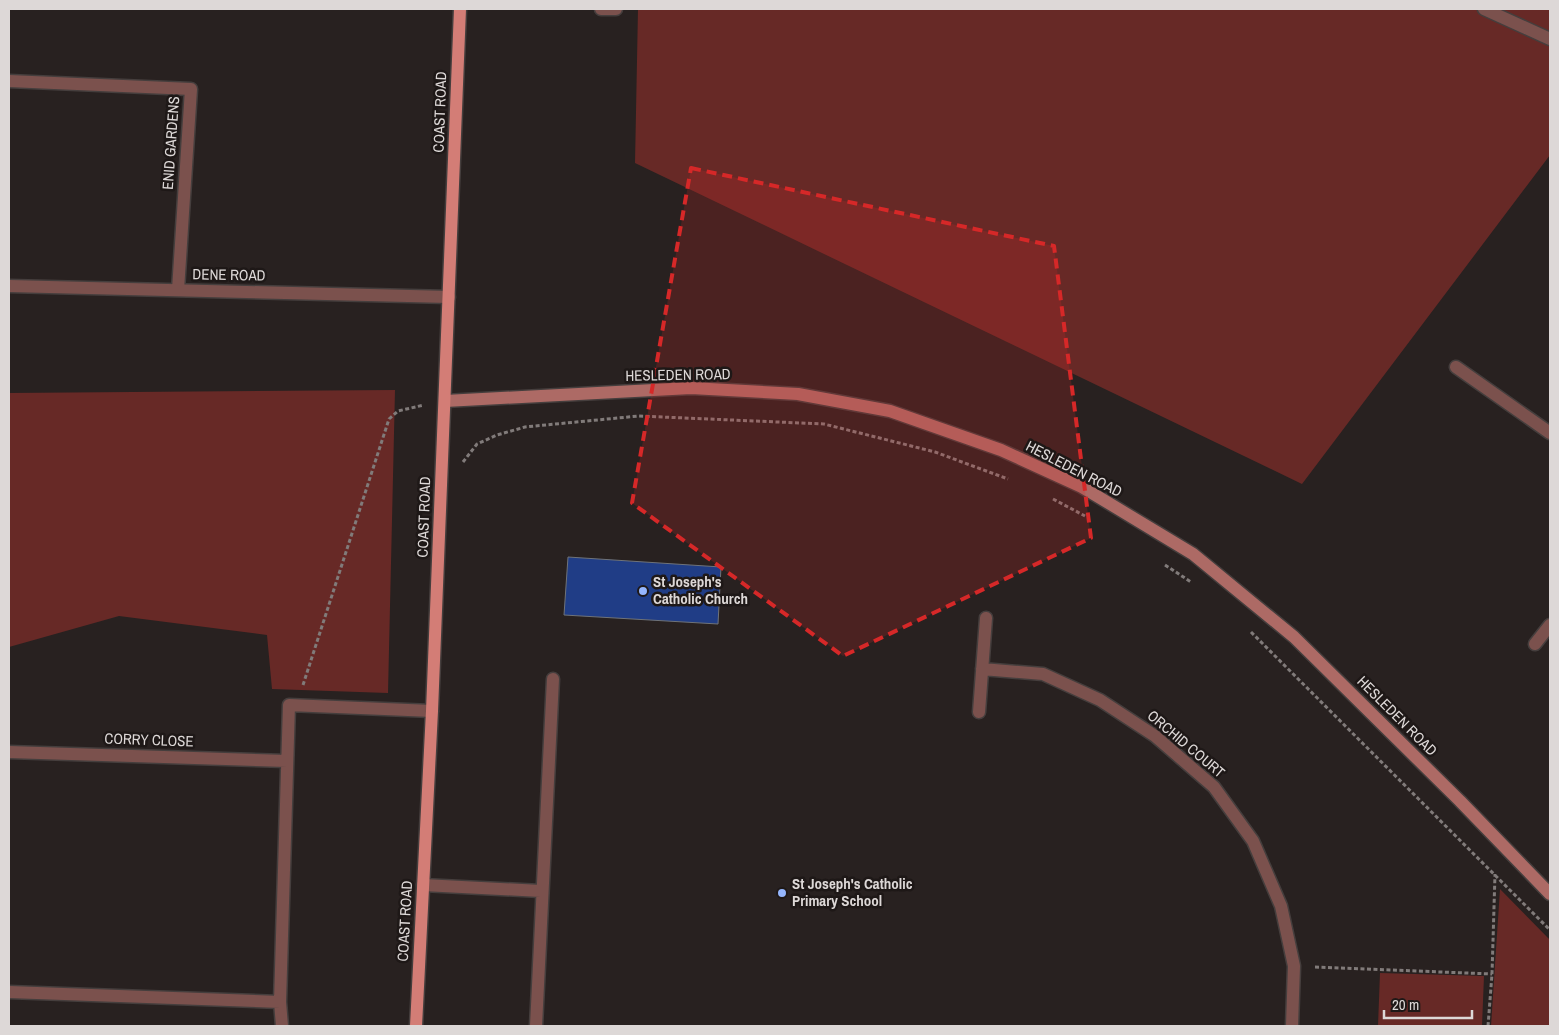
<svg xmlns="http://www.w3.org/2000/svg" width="1559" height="1035" viewBox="0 0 1559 1035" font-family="'Archivo Narrow',sans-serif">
  <rect width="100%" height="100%" fill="#282120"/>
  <!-- green -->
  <path fill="#672926" d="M 638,9 L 1550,9 L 1550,155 L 1302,484 L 635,163 Z
    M 395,390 L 388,693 L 272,689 L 267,635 L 119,616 L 9,647 L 9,393 Z
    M 1500,889 L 1550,940 L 1550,1026 L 1491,1026 Z
    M 1380,973 L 1484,976 L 1482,1026 L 1378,1026 Z"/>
  <!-- building -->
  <path fill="#203d86" stroke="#6f7379" d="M 568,557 L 721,567 L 718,624 L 564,615 Z"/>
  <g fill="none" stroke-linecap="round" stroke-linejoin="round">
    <defs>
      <path id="lane" d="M 601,9 L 616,9
        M 1484,9 L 1550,39
        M 1456,367 L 1550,433
        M 1535,644 L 1550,625"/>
      <path id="street" d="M 9,81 L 191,89 L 178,290
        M 9,286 L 449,297
        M 982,669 L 1043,674 L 1100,700 L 1155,736 L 1214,787 L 1253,841 L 1281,906 L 1294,966 L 1292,1026
        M 979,712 L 986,618
        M 9,752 L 287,761
        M 423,885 L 541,891
        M 9,992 L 280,1002
        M 282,1026 L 280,1002 L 289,705 L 432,711
        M 536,1026 L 553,679"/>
      <path id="secondary" d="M 445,401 L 691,388 L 798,394 L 890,411 L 1001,450 L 1082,487 L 1193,554 L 1294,637 L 1460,801 L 1550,894"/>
      <path id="primary" d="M 416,1026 L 432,711 L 460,9"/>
    </defs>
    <!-- lane casing -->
    <use href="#lane" stroke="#453e3d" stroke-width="15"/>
    <!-- street casing -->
    <use href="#street" stroke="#453e3d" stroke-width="15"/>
    <!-- secondary casing -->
    <use href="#secondary" stroke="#453e3d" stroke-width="15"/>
    <!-- primary casing -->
    <use href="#primary" stroke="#453e3d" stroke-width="15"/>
    <!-- path -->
    <path stroke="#817b7a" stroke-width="3" stroke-dasharray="4 2.5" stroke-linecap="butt" d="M 463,462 L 477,444 L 497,435 L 525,427 L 639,416 L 824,424 L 935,452 L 1008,479
      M 1053,499 L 1085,516
      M 1165,565 L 1191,582
      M 1251,632 L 1550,930
      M 303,685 L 389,419 L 398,411 L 424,405
      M 1315,967 L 1492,974
      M 1488,1026 L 1492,974 L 1495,874"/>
    <!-- lane -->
    <use href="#lane" stroke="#7b514d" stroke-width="12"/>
    <!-- street -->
    <use href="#street" stroke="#7b514d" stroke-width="12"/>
    <!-- secondary -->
    <use href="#secondary" stroke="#ad6a65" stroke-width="12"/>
    <!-- primary -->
    <use href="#primary" stroke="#d37d76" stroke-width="12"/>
  </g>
  <!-- marked area -->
  <path fill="#d62828" fill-opacity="0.2" stroke="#d62828" stroke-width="4" stroke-dasharray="10 6" stroke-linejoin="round" d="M 691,168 L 1054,246 L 1091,538 L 843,656 L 632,503 Z"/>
  <!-- markers -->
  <g fill="#95b6fd" stroke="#1e1817" stroke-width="2">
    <circle cx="643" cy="591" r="5"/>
    <circle cx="782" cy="893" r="5"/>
  </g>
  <g text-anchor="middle" stroke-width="5" stroke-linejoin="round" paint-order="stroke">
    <!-- street labels -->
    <g font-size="15" fill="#ddd8d7" stroke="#1e1817">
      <text transform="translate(440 112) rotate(-88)" y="5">COAST ROAD</text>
      <text transform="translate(171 143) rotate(-86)" y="5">ENID GARDENS</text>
      <text transform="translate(229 275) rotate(1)" y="5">DENE ROAD</text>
      <text transform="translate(678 375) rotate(-1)" y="5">HESLEDEN ROAD</text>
      <text transform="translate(1074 469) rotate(27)" y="5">HESLEDEN ROAD</text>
      <text transform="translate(424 517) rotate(-88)" y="5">COAST ROAD</text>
      <text transform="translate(1397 716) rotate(45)" y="5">HESLEDEN ROAD</text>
      <text transform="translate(149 740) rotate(2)" y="5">CORRY CLOSE</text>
      <text transform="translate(1186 744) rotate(40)" y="5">ORCHID COURT</text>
      <text transform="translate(405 921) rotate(-87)" y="5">COAST ROAD</text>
    </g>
    <!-- poi labels -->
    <g font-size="15" font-weight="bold" fill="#ddd8d7" stroke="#1e1817" text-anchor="start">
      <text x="653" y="587">St Joseph's<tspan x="653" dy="17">Catholic Church</tspan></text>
      <text x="792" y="889">St Joseph's Catholic<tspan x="792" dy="17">Primary School</tspan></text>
    </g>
  </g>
  <!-- border -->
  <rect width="1559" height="1035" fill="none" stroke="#ddd8d7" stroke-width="20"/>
  <!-- scale -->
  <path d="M1384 1010v8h88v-8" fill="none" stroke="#ddd8d7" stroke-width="2.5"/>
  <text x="1392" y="1010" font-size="15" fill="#ddd8d7" stroke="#1e1817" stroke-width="4" paint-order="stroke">20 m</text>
</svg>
